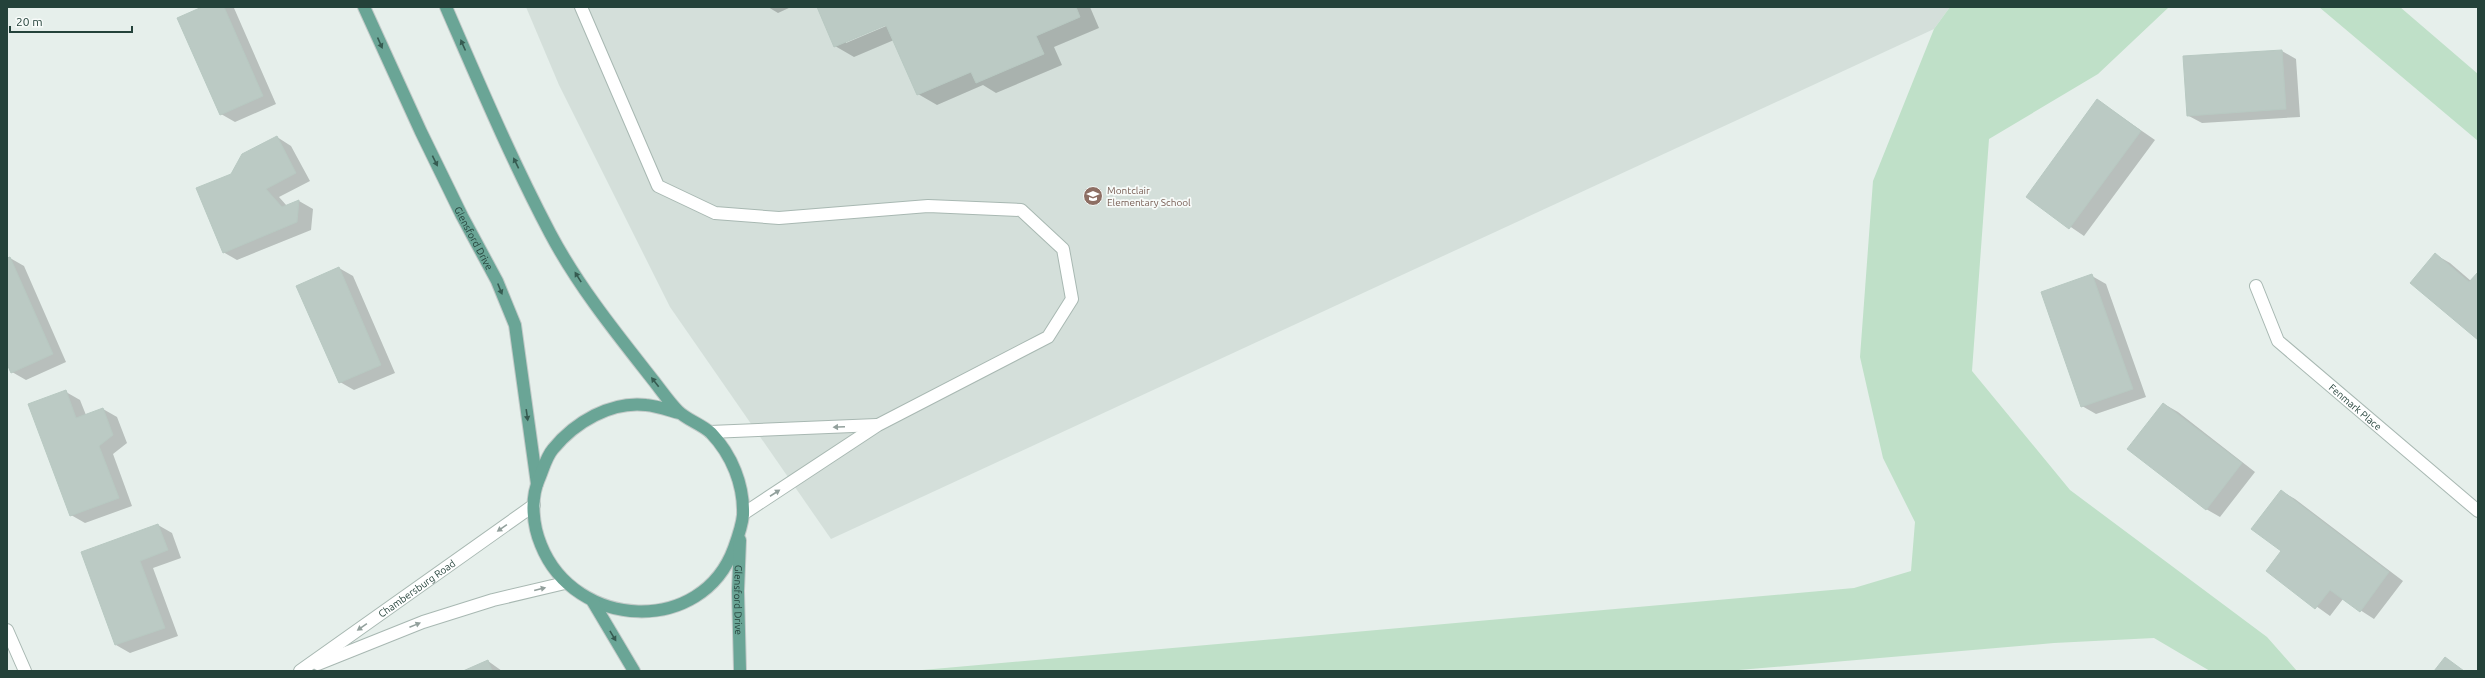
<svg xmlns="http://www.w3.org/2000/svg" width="2485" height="678" viewBox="0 0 2485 678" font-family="Ubuntu,sans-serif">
  <rect width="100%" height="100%" fill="#e6efeb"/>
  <!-- built -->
  <path fill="#d4dfda" d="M 526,7 L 1950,7 L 1934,29 L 831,539 L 670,307 L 559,85 Z"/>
  <!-- green -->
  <path fill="#bfe0c8" d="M 1950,7 L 2169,7 L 2098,74 L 1989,139 L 1972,371 L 2070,490 L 2267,637 L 2297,671 L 2210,671 L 2154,638 L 2054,643 L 1727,671 L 911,671 L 1854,588 L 1911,571 L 1915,522 L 1883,458 L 1860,357 L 1873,181 L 1934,29 Z
    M 2319,7 L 2400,7 L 2478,74 L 2478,141 Z"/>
  <!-- shadow -->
  <path fill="#0003" fill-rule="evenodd" d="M 204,7 L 234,8 L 276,104 L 235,122 L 221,114 Z
    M 768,7 L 791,7 L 778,13 Z
    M 818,7 L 1090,7 L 1099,28 L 1054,47 L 1062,65 L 996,93 L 983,85 L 937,105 L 918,94 L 894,40 L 854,57 L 835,46 ZM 891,22 L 891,24 L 846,43 L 846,41 Z
    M 2282,51 L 2296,59 L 2300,117 L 2202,123 L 2187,115 Z
    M 2097,100 L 2155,140 L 2084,236 L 2027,197 Z
    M 277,137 L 291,146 L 310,181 L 279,197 L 287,206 L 299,201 L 313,209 L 311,230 L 237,260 L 223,252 Z
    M 2436,255 L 2450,263 L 2471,281 L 2478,273 L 2478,338 Z
    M 10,258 L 24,266 L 66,362 L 26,380 L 12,372 L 7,361 L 7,259 Z
    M 339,268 L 353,276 L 395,373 L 354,390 L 340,382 Z
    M 2092,276 L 2106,284 L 2146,397 L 2096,414 L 2082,406 Z
    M 66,392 L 80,400 L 86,415 L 103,409 L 117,417 L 127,443 L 113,454 L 132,506 L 85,523 L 71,515 Z
    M 2164,404 L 2178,412 L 2255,472 L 2220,517 L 2206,509 Z
    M 2281,491 L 2295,499 L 2403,581 L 2374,619 L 2343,599 L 2330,616 L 2267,571 L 2282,551 Z
    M 158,525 L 172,533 L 181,558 L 153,568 L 178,636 L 130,653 L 116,645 L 82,553 Z
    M 488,661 L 502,671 L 465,671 Z"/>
  <!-- building -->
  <path fill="#bbcac4" stroke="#b8c9c2" d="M 202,7 L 224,7 L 263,96 L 220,115 L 177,18 Z
    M 817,7 L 1076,7 L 1080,17 L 1036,36 L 1044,54 L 976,83 L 971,72 L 917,95 L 886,25 L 834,47 Z
    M 2282,50 L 2286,109 L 2187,116 L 2183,56 Z
    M 2097,99 L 2141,131 L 2069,229 L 2026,197 Z
    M 277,136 L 296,173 L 266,189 L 282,207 L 299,200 L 297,222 L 223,253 L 196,188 L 231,174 L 242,154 Z
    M 2435,253 L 2469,282 L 2478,272 L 2478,340 L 2410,283 Z
    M 10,257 L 53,354 L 11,373 L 7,364 L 7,258 Z
    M 339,267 L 381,365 L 339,383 L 296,286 Z
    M 2092,274 L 2133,389 L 2081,407 L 2041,292 Z
    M 66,390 L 76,418 L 103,408 L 113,435 L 99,446 L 119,498 L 70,516 L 28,404 Z
    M 2163,403 L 2242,463 L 2206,510 L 2127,449 Z
    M 2281,490 L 2389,572 L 2360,612 L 2330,590 L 2315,609 L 2266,571 L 2281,551 L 2251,529 Z
    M 158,524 L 168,550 L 140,561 L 165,628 L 115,645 L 81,552 Z
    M 2445,657 L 2464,671 L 2434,671 Z
    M 488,660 L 492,671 L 463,671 Z"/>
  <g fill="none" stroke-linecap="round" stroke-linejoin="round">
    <defs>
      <g id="minor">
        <path d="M 581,7 L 658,186 L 715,213 L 779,218 L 928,206 L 1021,210 L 1063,249 L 1072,299 L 1048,337 L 878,425 L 743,514"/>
        <path id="s1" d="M 2256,286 L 2278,341 L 2478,511"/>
        <path d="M 710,432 L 877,425"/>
        <path d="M 7,630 L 25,671"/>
        <path d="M 318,664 L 423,622 L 493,600 L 565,583"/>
        <path id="s2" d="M 300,671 L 534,505"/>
      </g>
      <g id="major">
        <path id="s3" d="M 364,7 L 421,132 L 462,216 L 497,281 L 515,325 L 537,484"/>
        <path d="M 446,7 C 479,83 511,159 550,233 C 578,286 616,333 653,380 C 661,390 669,402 678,411 C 687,420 701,424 711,433 C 732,455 744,485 743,515 C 742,526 738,537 734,548 C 702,636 575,630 541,545 C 533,526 530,499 539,479 C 543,470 546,457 553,449 C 575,422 611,401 646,405 C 657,406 668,410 679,413"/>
        <path id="s4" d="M 740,540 L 738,591 L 740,671"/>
        <path d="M 593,602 L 634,671"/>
      </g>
    </defs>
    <!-- minor casing -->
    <use href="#minor" stroke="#a8b8b2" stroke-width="14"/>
    <!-- major casing -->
    <use href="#major" stroke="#c2cac8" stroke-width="14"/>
    <!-- minor -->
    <use href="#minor" stroke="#fff" stroke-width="12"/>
    <!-- major -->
    <use href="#major" stroke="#6aa596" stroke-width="12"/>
  </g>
  <!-- one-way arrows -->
  <defs><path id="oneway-solid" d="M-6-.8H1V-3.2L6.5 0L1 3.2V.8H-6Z"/></defs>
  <g fill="#365b51">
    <use href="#oneway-solid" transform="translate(380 43) rotate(66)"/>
    <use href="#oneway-solid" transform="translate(463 45) rotate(-114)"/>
    <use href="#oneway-solid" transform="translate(435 161) rotate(64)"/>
    <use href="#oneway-solid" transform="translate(516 163) rotate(-116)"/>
    <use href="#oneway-solid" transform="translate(578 277) rotate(-122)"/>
    <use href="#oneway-solid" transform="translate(500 289) rotate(68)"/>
    <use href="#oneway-solid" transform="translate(655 382) rotate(-128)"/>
    <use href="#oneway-solid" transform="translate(527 415) rotate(82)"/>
    <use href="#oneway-solid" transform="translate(613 636) rotate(59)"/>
  </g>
  <g fill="#92a09c">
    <use href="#oneway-solid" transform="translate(839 427) rotate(178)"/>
    <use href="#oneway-solid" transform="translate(775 493) rotate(-33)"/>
    <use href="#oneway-solid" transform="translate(502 528) rotate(145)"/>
    <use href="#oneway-solid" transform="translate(540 589) rotate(-14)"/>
    <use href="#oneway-solid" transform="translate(415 625) rotate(-22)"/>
    <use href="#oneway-solid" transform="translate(362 627) rotate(145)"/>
  </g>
  <!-- icons -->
  <defs>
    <symbol id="school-disc" viewBox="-11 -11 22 22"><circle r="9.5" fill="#8d6e63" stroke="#f7fbf9"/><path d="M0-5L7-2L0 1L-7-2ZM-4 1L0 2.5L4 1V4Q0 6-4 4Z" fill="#fff"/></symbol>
  </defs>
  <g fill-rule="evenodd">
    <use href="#school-disc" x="1082" y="185" width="22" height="22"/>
  </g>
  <g text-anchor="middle" stroke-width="3.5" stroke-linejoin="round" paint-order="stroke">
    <!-- education labels -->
    <g font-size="10" fill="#785e54" stroke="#f7fbf9" text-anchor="start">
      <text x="1107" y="194">Montclair<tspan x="1107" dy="12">Elementary School</tspan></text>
    </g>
    <!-- street labels -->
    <g font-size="10" fill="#24423a" stroke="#f7fbf9">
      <text dy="4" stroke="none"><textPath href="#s3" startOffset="256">Glensford Drive</textPath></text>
      <text dy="4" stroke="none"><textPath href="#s1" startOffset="161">Fenmark Place</textPath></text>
      <text dy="4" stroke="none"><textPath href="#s2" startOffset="143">Chambersburg Road</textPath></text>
      <text dy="4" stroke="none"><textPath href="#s4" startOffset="60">Glensford Drive</textPath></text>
    </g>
  </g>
  <!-- border -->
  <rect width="2485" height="678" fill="none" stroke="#24423a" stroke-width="16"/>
  <!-- scale -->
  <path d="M10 26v6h122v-6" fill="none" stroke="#24423a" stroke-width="2"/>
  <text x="16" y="26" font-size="12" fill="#24423a" stroke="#f7fbf9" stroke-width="3" paint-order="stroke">20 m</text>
</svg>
